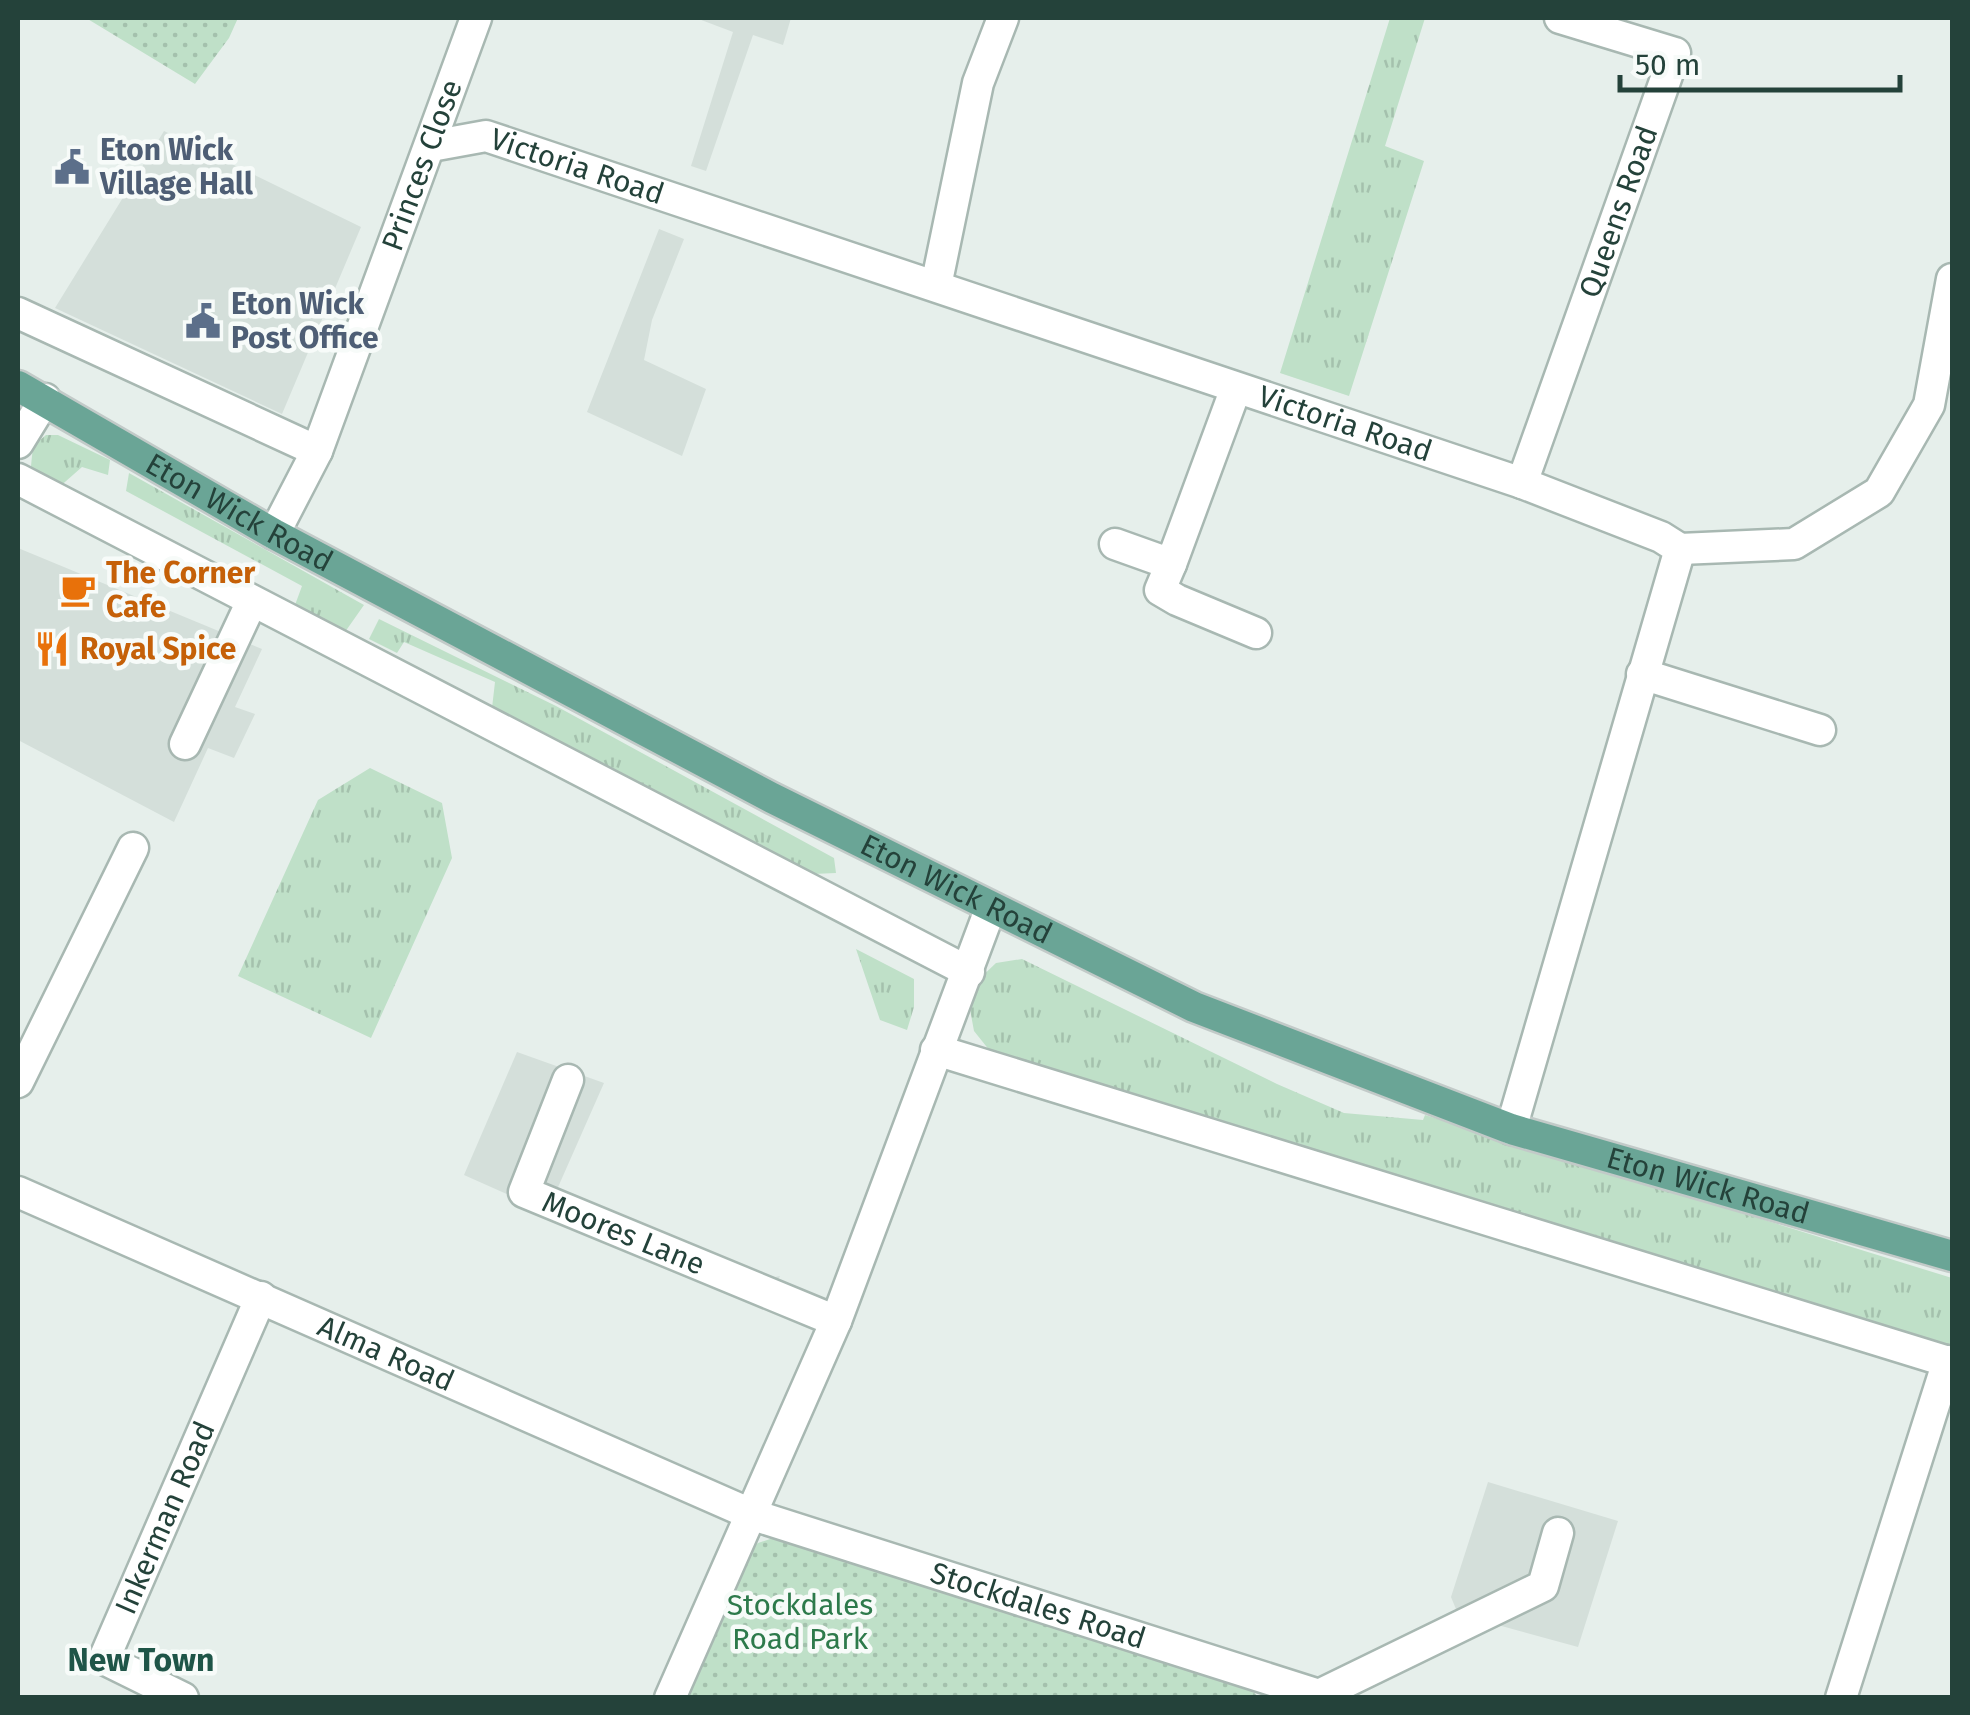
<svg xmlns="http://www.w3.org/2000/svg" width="1970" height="1715" viewBox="0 0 1970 1715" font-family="'Fira Sans',sans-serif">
  <defs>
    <pattern id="grass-tufts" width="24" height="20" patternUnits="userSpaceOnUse" patternTransform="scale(2.5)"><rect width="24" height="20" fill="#bfe0c8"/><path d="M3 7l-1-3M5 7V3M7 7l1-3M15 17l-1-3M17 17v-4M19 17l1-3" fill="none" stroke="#a4c1ad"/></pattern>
    <pattern id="park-dots" width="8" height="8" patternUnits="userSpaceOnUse" patternTransform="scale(2.5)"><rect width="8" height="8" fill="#bfe0c8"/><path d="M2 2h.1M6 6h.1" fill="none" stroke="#a4c1ad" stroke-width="1.8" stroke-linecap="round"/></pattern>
  </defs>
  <rect width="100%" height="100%" fill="#e6efeb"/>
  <!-- built -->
  <path fill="#d4dfda" d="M 696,18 L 791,18 L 783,45 L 753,35 L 706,171 L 691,166 L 733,32 Z
    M 164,131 L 361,227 L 282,414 L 55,308 Z
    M 659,229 L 684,239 L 652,320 L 644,360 L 706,389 L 682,456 L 587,412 Z
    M 18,548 L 262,649 L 235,707 L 255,714 L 234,758 L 208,748 L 174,822 L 18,740 Z
    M 517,1052 L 604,1083 L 555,1194 L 766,1279 L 780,1276 L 763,1309 L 464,1175 Z
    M 1488,1482 L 1618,1521 L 1578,1647 L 1458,1614 L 1451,1597 Z"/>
  <!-- grass -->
  <path fill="url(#grass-tufts)" d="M 1390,18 L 1425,18 L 1385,146 L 1424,161 L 1349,396 L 1280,373 Z
    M 46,435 L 58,435 L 110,460 L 108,475 L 82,467 L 57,489 L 30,476 L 33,446 Z
    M 129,473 L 364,605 L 345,632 L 295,605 L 302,586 L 126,491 Z
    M 379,619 L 556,706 L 834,858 L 836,873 L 813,874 L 492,708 L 495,682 L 404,642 L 397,653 L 369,639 Z
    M 370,768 L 442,803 L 452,858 L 371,1038 L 238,976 L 318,800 Z
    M 856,949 L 914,979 L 914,1007 L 907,1030 L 880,1020 Z
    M 1022,959 L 1277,1084 L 1344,1113 L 1423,1120 L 1425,1115 L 1952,1278 L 1952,1349 L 994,1056 L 974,1031 L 969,1004 L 975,983 L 996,963 Z"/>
  <!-- park -->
  <path fill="url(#park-dots)" d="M 86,18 L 238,18 L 229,38 L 195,84 Z
    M 776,1537 L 1245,1683 L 1258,1697 L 678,1698 L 745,1553 L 758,1543 Z"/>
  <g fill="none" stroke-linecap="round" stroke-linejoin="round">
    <defs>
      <g id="minor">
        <path id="s1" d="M 431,146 L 486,136 L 1522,483 L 1661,537 L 1680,549 L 1511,1129"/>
        <path d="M 936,286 L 978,83 L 1003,18"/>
        <path d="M 18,313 L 317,451"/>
        <path d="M 18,443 L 45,399"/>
        <path d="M 18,479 L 969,972"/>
        <path id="s2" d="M 1522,483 L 1675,53 L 1560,18"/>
        <path id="s3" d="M 274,534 L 317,451 L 476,18"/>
        <path d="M 1115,544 L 1171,564 L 1236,388"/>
        <path d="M 1680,549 L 1794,544 L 1879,492 L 1929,405 L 1952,279"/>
        <path d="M 1171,564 L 1160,590 L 1177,600 L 1256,633"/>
        <path d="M 1642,674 L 1820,730"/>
        <path d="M 185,744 L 252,601"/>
        <path d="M 936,1050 L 1952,1363"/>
        <path id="s4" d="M 568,1080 L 524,1192 L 836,1321"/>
        <path d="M 18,1082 L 133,848"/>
        <path id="s5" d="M 18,1192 L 753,1515 L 1319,1695 L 1319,1698"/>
        <path d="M 1319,1695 L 1543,1586 L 1558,1533"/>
        <path id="s6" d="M 183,1698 L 104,1659 L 261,1297"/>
        <path d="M 670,1698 L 836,1321 L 991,907"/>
        <path d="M 1841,1698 L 1948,1361"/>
      </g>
      <g id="major">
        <path id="s7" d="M 18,386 L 274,534 L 772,798 L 1194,1007 L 1511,1129 L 1952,1256"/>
      </g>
    </defs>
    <!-- minor casing -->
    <use href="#minor" stroke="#a8b8b2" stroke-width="35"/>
    <!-- major casing -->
    <use href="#major" stroke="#c2cac8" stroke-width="35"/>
    <!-- minor -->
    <use href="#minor" stroke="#fff" stroke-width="30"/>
    <!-- major -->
    <use href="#major" stroke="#6aa596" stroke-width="30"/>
  </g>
  <!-- icons -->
  <defs>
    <symbol id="civic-bare" viewBox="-9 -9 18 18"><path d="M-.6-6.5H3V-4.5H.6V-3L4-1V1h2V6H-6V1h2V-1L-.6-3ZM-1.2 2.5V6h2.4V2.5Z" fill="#5c6f8a" stroke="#f7fbf9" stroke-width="2.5" paint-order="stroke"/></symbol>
    <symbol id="cafe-bare" viewBox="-9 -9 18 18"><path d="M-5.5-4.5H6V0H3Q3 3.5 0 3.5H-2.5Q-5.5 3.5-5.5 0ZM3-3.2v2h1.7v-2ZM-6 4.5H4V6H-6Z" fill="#e8710a" stroke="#f7fbf9" stroke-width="2.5" paint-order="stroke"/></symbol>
    <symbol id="restaurant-bare" viewBox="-9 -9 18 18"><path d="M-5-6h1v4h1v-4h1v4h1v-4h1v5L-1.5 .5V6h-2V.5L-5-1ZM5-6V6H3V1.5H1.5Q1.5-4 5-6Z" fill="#e8710a" stroke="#f7fbf9" stroke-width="2.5" paint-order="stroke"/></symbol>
  </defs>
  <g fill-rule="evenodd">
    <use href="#civic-bare" x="47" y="142" width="50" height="50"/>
    <use href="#civic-bare" x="178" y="296" width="50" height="50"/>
    <use href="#cafe-bare" x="53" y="565" width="50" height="50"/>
    <use href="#restaurant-bare" x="27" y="624" width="50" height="50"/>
  </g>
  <g text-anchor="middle" stroke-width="9" stroke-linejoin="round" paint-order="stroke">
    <!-- service labels -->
    <g font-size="30" font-weight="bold" fill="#4e5e75" stroke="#f7fbf9" text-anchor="start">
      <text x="100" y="160">Eton Wick<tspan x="100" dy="34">Village Hall</tspan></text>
      <text x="231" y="314">Eton Wick<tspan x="231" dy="34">Post Office</tspan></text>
    </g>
    <!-- street labels -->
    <g font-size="30" fill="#24423a" stroke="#f7fbf9">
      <text dy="10" stroke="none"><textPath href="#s3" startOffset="398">Princes Close</textPath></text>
      <text dy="10" stroke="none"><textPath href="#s1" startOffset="152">Victoria Road</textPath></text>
      <text dy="10" stroke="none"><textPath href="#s2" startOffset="288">Queens Road</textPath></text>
      <text dy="10" stroke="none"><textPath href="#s1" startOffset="962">Victoria Road</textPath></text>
      <text dy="10" stroke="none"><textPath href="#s7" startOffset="255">Eton Wick Road</textPath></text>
      <text dy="10" stroke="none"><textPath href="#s7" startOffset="1065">Eton Wick Road</textPath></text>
      <text dy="10" stroke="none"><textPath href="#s7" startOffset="1875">Eton Wick Road</textPath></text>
      <text dy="10" stroke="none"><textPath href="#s4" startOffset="228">Moores Lane</textPath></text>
      <text dy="10" stroke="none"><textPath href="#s5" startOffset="402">Alma Road</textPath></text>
      <text dy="10" stroke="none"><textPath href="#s6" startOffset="242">Inkerman Road</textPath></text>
      <text dy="10" stroke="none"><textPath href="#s5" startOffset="1102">Stockdales Road</textPath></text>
    </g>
    <!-- food labels -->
    <g font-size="30" font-weight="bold" fill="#c56008" stroke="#f7fbf9" text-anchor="start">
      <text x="106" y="583">The Corner<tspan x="106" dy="34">Cafe</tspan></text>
      <text x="80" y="659">Royal Spice</text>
    </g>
    <!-- park labels -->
    <g font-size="30" fill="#2d7a4b" stroke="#f7fbf9">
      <text x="800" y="1615">Stockdales<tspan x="800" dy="34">Road Park</tspan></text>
    </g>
    <!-- neighbourhood labels -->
    <g font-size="32" font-weight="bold" fill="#1f5548" stroke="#f7fbf9">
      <text x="141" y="1671">New Town</text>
    </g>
  </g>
  <!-- border -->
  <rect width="1970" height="1715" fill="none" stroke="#24423a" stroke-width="40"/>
  <!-- scale -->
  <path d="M1620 75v15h280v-15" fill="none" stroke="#24423a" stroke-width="5"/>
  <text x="1635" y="75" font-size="30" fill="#24423a" stroke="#f7fbf9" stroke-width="8" paint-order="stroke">50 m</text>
</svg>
